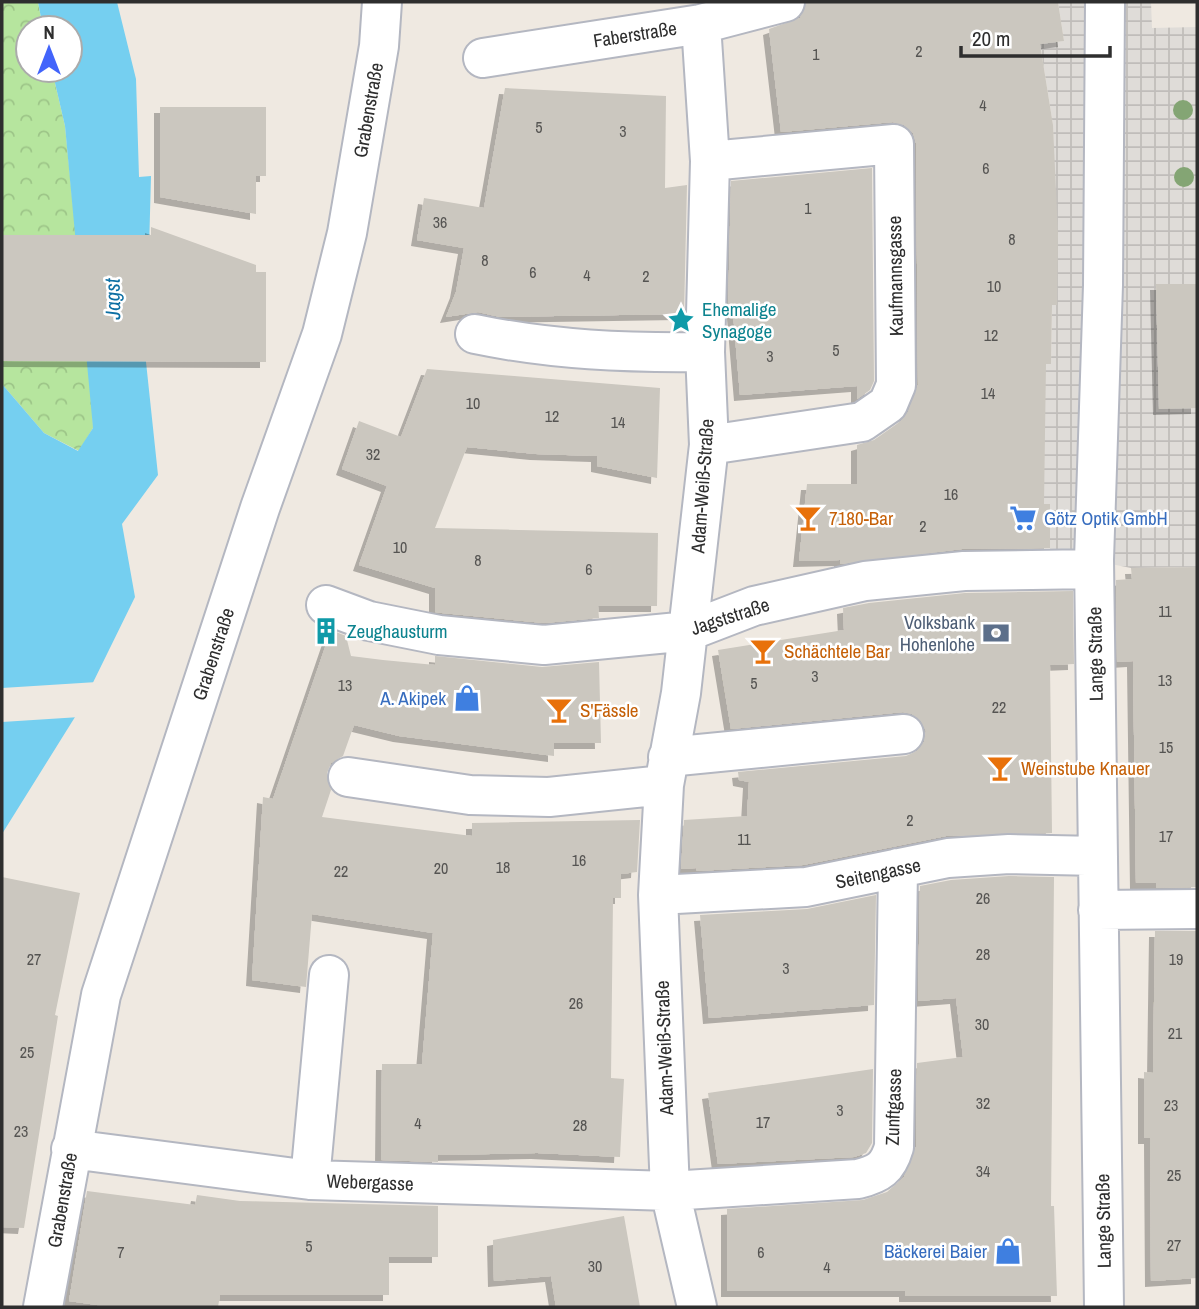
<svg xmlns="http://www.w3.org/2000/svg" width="1199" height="1309" viewBox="0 0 1199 1309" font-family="'Archivo Narrow',sans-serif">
  <defs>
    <pattern id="forest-crowns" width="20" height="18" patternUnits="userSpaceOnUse" patternTransform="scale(1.75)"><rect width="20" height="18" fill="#b6e59e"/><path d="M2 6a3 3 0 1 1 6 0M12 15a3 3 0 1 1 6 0" fill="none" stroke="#9dc588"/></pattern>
    <pattern id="plaza-grid" width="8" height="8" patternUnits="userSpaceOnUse" patternTransform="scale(1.75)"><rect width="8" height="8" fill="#dfdcd8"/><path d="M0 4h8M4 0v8" fill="none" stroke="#c0bdba"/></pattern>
    <filter id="shadow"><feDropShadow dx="-6" dy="6" stdDeviation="0" flood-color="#0004"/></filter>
  </defs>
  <rect width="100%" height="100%" fill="#efe9e1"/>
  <!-- forest -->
  <path fill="url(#forest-crowns)" d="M 2,2 L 38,2 L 43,28 L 28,28 L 28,70 L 52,70 L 65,126 L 92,396 L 93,428 L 79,451 L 44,433 L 2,384 Z"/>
  <!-- plaza -->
  <path fill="url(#plaza-grid)" d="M 1058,2 L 1151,2 L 1152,28 L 1197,27 L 1197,284 L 1156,285 L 1159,408 L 1197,408 L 1197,567 L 1131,568 L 1050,552 L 1050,505 L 1044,504 L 1043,364 L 1051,364 L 1052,305 L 1057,305 L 1053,125 L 1040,44 L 1064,41 Z"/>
  <!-- water -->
  <path fill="#75cff0" d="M 38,2 L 117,2 L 136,79 L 139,177 L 151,176 L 146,362 L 158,475 L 122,524 L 135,597 L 80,709 L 2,834 L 2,384 L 44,433 L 78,451 L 93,428 L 65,126 L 52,70 L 70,70 L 70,28 L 43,28 Z"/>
  <!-- pier -->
  <path fill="#efe9e1" d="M 97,682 L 80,717 L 2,722 L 2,688 Z"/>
  <!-- building -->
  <path fill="#cbc7bf" filter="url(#shadow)" d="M 806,2 L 1058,2 L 1064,41 L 1040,44 L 1053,125 L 1058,235 L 1057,305 L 1052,305 L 1051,364 L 1046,364 L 1044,504 L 1050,504 L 1050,548 L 962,549 L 840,564 L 840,560 L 799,561 L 807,484 L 857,484 L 857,445 L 874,440 L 901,421 L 908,412 L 918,385 L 916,143 L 913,133 L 904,125 L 893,122 L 781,132 L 769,29 L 800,18 Z
    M 505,88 L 666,96 L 665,188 L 687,185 L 684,314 L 500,317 L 478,312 L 446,317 L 456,292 L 464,248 L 417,240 L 424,198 L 484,208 Z
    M 160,107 L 266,107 L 266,176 L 256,176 L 256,214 L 160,197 Z
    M 872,168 L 874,381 L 870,390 L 857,399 L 857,386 L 740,395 L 733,313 L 728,314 L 731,181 Z
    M 151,227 L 256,265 L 256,272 L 266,272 L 266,362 L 2,361 L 2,235 L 151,235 Z
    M 1156,284 L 1197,284 L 1197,408 L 1159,409 Z
    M 427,369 L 660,388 L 657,478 L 597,466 L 597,456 L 536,454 L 467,447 L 435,528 L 658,533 L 657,606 L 598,606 L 599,618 L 544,623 L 442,613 L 435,612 L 435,588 L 359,565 L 387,486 L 342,469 L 359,421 L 401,437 Z
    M 1197,567 L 1197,887 L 1156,888 L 1156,883 L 1136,883 L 1133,661 L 1117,662 L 1116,580 L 1132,579 L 1131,568 Z
    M 1073,591 L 1074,664 L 1050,665 L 1052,833 L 946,836 L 803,865 L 697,871 L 696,868 L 681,869 L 684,820 L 747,816 L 749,782 L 739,780 L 738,772 L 906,756 L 917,751 L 924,742 L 926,731 L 921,721 L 912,714 L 903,712 L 731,729 L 718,650 L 844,630 L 843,608 L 869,603 L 965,593 Z
    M 331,630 L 346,636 L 351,656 L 383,660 L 435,665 L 435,656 L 542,667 L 599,662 L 601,743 L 554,743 L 554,756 L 399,736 L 354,725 L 343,756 L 331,763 L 327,773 L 331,790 L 322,817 L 472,836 L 472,823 L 640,820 L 637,872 L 621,874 L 621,898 L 613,898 L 611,1078 L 624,1079 L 620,1157 L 537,1153 L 438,1155 L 438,1162 L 381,1160 L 382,1064 L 422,1064 L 433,933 L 312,914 L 306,987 L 252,980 L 263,797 L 273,799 Z
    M 1009,876 L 1054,877 L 1051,1206 L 1054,1206 L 1057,1296 L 905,1296 L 905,1291 L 727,1291 L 727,1209 L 863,1200 L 887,1192 L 904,1177 L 916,1147 L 917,1063 L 963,1057 L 956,998 L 918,1001 L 920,886 L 951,880 Z
    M 2,877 L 80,893 L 55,1015 L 58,1016 L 24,1228 L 2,1227 Z
    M 876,895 L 874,1005 L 709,1018 L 700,915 L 807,909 Z
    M 1155,931 L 1197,931 L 1197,1278 L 1151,1281 L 1150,1138 L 1144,1138 L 1144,1072 L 1153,1073 Z
    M 873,1069 L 872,1143 L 866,1153 L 854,1157 L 718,1164 L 708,1093 Z
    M 87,1191 L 195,1205 L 197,1195 L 240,1201 L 438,1206 L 438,1257 L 389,1257 L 389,1295 L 220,1295 L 218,1307 L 111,1307 L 69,1301 Z
    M 624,1216 L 640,1307 L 556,1307 L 551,1276 L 494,1281 L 493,1240 Z"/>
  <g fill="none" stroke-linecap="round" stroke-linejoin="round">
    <defs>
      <path id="minor" d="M 483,58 L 701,24 L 785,2
        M 475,334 C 552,350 626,353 705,352
        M 709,445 L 862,422 L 888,404 L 896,385 L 894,144 L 710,161
        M 326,605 L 369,621 L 439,635 L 544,645 L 689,631 L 754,606 L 865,581 L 964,571 L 1094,569
        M 668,757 L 904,734
        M 348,777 L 470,795 L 549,797 L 664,785
        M 658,895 L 806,887 L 948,858 L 1009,854 L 1098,856
        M 1098,910 L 1197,909
        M 71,1149 L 310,1180 L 670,1191 L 858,1179 C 879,1174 888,1168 894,1147 L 898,868
        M 310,1180 L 329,975
        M 43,1307 L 101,995 L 260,508 L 322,334 L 347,233 L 379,46 L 382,2
        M 697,1307 L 670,1191 L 658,895 L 664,785 L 681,693 L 709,445 L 705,352 L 710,161 L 701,24
        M 1104,1307 L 1094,560 L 1103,285 L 1105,2"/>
    </defs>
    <!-- minor casing -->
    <use href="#minor" stroke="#b4b7c1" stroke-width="42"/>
    <!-- minor -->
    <use href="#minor" stroke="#fff" stroke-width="38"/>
  </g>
  <!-- trees -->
  <g fill="#84a574">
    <circle cx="1183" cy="110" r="10"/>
    <circle cx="1184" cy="177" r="10"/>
  </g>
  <!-- icons -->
  <defs>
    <symbol id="sight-bare" viewBox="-9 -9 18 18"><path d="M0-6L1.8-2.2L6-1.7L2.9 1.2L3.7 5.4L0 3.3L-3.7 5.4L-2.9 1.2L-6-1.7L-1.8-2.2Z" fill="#0f9aa8" stroke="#fff" stroke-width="2.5" paint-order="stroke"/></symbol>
    <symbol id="bar-bare" viewBox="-9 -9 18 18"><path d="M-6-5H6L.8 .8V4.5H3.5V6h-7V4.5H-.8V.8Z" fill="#e8710a" stroke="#fff" stroke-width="2.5" paint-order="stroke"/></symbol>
    <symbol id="supermarket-bare" viewBox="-9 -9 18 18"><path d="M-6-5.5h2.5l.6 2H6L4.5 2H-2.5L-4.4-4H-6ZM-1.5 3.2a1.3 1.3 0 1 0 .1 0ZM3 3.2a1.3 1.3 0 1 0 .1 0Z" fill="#3f7fe0" stroke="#fff" stroke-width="2.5" paint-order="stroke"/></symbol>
    <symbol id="building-bare" viewBox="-9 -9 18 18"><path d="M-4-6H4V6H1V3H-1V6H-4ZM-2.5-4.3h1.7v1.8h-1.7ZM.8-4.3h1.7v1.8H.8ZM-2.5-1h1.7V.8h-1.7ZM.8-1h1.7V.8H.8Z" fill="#0f9aa8" stroke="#fff" stroke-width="2.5" paint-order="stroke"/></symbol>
    <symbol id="bank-bare" viewBox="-9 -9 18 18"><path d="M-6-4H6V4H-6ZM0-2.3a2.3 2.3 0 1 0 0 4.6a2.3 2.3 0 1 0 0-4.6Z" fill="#5c6f8a" stroke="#fff" stroke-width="2.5" paint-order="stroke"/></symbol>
    <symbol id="shop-bare" viewBox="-9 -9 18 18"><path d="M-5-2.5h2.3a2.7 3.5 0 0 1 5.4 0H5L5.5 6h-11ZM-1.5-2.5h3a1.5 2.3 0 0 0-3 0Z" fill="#3f7fe0" stroke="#fff" stroke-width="2.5" paint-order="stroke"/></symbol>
  </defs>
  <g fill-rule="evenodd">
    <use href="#sight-bare" x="662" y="301" width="38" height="38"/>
    <use href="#bar-bare" x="789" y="499" width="38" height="38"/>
    <use href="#supermarket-bare" x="1004" y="499" width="38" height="38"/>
    <use href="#building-bare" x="307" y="612" width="38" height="38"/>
    <use href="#bank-bare" x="977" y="614" width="38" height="38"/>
    <use href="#bar-bare" x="744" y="632" width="38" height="38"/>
    <use href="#shop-bare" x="448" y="679" width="38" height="38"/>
    <use href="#bar-bare" x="540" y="691" width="38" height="38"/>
    <use href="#bar-bare" x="981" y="749" width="38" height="38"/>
    <use href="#shop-bare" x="989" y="1232" width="38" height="38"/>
  </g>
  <g text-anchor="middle" stroke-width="5" stroke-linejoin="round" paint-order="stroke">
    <!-- number labels -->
    <g font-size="16" fill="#555452">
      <text x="919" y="57">2</text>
      <text x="816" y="60">1</text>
      <text x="983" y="111">4</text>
      <text x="539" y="133">5</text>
      <text x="623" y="137">3</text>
      <text x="986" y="174">6</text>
      <text x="808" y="214">1</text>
      <text x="440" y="228">36</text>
      <text x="1012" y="245">8</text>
      <text x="485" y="266">8</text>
      <text x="533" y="278">6</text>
      <text x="587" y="281">4</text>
      <text x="646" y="282">2</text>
      <text x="994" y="292">10</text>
      <text x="991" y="341">12</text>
      <text x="836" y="356">5</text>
      <text x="770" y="362">3</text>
      <text x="988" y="399">14</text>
      <text x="473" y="409">10</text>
      <text x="552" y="422">12</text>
      <text x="618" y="428">14</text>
      <text x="373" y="460">32</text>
      <text x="951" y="500">16</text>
      <text x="923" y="532">2</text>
      <text x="400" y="553">10</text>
      <text x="478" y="566">8</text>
      <text x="589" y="575">6</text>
      <text x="1165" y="617">11</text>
      <text x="815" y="682">3</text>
      <text x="1165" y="686">13</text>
      <text x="754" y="689">5</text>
      <text x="345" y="691">13</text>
      <text x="999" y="713">22</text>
      <text x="1166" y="753">15</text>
      <text x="910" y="826">2</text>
      <text x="1166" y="842">17</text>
      <text x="744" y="845">11</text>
      <text x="579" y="866">16</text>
      <text x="503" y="873">18</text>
      <text x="441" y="874">20</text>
      <text x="341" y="877">22</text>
      <text x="983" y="904">26</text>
      <text x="983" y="960">28</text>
      <text x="34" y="965">27</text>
      <text x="1176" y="965">19</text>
      <text x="786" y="974">3</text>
      <text x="576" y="1009">26</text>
      <text x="982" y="1030">30</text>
      <text x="1175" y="1039">21</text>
      <text x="27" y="1058">25</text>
      <text x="983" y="1109">32</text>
      <text x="1171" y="1111">23</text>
      <text x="840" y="1116">3</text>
      <text x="763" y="1128">17</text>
      <text x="418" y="1129">4</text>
      <text x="580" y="1131">28</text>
      <text x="21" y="1137">23</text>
      <text x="983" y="1177">34</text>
      <text x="1174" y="1181">25</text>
      <text x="1174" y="1251">27</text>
      <text x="309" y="1252">5</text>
      <text x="121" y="1258">7</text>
      <text x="761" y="1258">6</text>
      <text x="595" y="1272">30</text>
      <text x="827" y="1273">4</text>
    </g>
    <!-- street labels -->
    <g font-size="19" fill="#2e2e2e" stroke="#fff">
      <text transform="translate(635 34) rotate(-9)" y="7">Faberstraße</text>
      <text transform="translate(368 110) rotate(-80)" y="7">Grabenstraße</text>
      <text transform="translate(895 276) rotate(-91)" y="7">Kaufmannsgasse</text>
      <text transform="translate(702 486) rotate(-86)" y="7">Adam-Weiß-Straße</text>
      <text transform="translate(730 616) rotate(-18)" y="7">Jagststraße</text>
      <text transform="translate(213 654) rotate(-72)" y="7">Grabenstraße</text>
      <text transform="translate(1095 654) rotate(-91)" y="7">Lange Straße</text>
      <text transform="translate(878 873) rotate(-12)" y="7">Seitengasse</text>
      <text transform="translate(664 1048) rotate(-92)" y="7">Adam-Weiß-Straße</text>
      <text transform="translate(893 1107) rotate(-88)" y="7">Zunftgasse</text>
      <text transform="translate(370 1182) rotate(2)" y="7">Webergasse</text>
      <text transform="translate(62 1200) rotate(-80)" y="7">Grabenstraße</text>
      <text transform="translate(1103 1221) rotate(-91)" y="7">Lange Straße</text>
    </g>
    <!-- culture labels -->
    <g font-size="19" fill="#0d838f" stroke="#fff" text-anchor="start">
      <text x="702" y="316">Ehemalige<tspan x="702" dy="22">Synagoge</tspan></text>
      <text x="347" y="638">Zeughausturm</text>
    </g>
    <!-- food labels -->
    <g font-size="19" fill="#c56008" stroke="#fff" text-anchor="start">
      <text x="829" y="525">7180-Bar</text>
      <text x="784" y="658">Schächtele Bar</text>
      <text x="580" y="717">S'Fässle</text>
      <text x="1021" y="775">Weinstube Knauer</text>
    </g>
    <!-- shop labels -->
    <g font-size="19" fill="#366cbe" stroke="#fff" text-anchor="end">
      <text x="1044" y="525" text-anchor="start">Götz Optik GmbH</text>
      <text x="446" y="705">A. Akipek</text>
      <text x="987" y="1258">Bäckerei Baier</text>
    </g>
    <!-- service labels -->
    <g font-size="19" fill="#4e5e75" stroke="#fff" text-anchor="end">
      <text x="975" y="629">Volksbank<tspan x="975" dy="22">Hohenlohe</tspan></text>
    </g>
    <!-- water labels -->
    <g font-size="21" font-style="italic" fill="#0d6fa3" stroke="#fff">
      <text transform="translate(113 299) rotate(-91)" y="7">Jagst</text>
    </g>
  </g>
  <!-- border -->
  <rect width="1199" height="1309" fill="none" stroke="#2e2e2e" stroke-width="7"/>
  <!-- north arrow -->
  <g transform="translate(49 49)"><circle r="33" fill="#ffffff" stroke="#ababab" stroke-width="2"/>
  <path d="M0-5L12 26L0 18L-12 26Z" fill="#4264fb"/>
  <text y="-10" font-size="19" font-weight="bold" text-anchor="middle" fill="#2e2e2e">N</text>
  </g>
  <!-- scale -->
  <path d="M961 46v10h149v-10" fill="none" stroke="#2e2e2e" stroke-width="3.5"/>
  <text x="972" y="46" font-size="21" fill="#2e2e2e" stroke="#ffffff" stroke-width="5" paint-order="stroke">20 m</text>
</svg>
